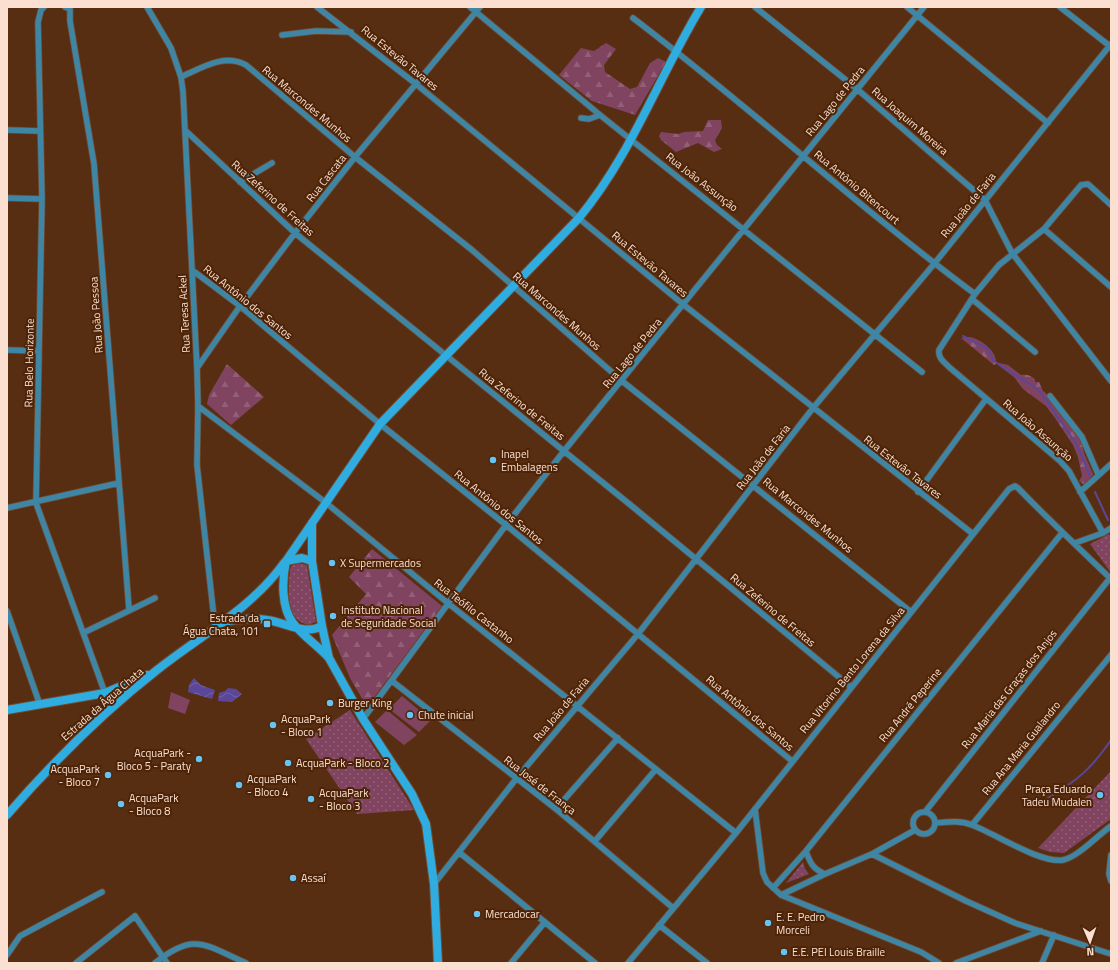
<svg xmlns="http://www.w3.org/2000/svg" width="1118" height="970" viewBox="0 0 1118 970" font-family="'Titillium Web',sans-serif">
  <defs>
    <pattern id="grass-dots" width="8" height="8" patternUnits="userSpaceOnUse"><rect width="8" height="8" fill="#804461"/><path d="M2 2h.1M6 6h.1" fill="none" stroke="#935f77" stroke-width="1.8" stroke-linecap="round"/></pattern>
    <pattern id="forest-firs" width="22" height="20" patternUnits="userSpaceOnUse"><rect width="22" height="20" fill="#804461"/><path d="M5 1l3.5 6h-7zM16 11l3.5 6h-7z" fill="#935f77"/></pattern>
    <pattern id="water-waves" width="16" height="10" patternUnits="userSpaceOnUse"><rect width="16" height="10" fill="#5a4799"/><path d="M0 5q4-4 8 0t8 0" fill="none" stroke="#7361a6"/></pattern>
  </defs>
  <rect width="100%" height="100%" fill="#582e13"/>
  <!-- grass -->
  <path fill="url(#grass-dots)" d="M 1109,534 L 1111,537 L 1111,573 L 1090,544 Z
    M 299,563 L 307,565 L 316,622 L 308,625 C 306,624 302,623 299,621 C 286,612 288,580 291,566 Z
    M 350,710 L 414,810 L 357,814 L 306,739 Z
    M 1111,771 L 1111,819 L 1064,853 L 1050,852 L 1038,848 Z
    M 803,862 L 805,869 L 809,874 L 786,883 Z"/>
  <!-- forest -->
  <path fill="url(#forest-firs)" d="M 606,43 L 616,49 L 604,65 L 605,72 L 630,89 L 637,87 L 650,63 L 658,58 L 666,62 L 635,115 L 592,101 L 559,75 L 581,48 L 594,51 Z
    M 708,120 L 721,120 L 722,128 L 715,140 L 717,145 L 722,149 L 714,152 L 698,143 L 676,152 L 661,140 L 659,136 L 661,132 L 678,134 L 684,132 L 703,131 Z
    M 969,337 C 980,338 998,352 996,364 L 994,365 L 961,338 Z
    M 999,363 L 1008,365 L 1021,375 C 1027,374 1030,375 1035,379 L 1035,382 L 1039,382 L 1043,391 L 1048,395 L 1050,401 L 1053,403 L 1082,441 L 1084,453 L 1093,474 L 1087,483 L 1083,484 L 1079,481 L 1082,476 L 1078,457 L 1073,445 L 1055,418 L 1046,406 L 1023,389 L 1014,377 L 998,365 Z
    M 227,364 L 264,397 L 231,425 L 207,404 L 209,395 Z
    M 372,549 L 442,606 L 367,707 L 350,678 L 332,635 L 366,594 L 349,577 Z"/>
  <!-- park -->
  <path fill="#804461" d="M 171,692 L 190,700 L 185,714 L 168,708 Z
    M 402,696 L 431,720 L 419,732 L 389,709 Z
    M 387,710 L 417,735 L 404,745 L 375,722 Z"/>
  <!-- water -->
  <path fill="url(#water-waves)" d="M 194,678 L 201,685 L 215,690 L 212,699 L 188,692 L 189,685 Z
    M 228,688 L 236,689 L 242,694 L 232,702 L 218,701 L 219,693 L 225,691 Z"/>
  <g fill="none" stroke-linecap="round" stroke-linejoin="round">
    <!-- stream -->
    <path stroke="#5a4799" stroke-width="2" d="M 963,336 L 988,349 L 994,361 L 1039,390 L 1077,445 L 1090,476
      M 1095,492 L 1108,520
      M 1110,540 L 1111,542
      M 1048,798 C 1078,780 1091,769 1111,740"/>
    <defs>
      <path id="street" d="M 44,7 L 41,10 L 38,22 L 42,199 L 36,503 L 105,693
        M 65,7 L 70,9 L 70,21 L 94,164 L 129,609
        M 147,7 L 171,48 L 181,77 L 183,92 L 197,368 L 198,406 L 197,465 L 215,627
        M 317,7 L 416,84 L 684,305 L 973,534
        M 470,7 L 600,115 L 922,372
        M 755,7 L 857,89 L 985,200 L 1012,253 L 1111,381
        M 907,7 L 1048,123
        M 1060,7 L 1111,47
        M 633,18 C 750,107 858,207 975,294
        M 282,35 L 316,31 L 351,32
        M 181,77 C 201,68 224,53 246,65 L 355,157 L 472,250 L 622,381 L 911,612
        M 581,118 L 589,119 L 600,115
        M 7,130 L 40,131
        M 186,131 L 295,233 L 633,507 L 851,687
        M 240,182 L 272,163
        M 7,198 L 42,199
        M 1044,229 L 1111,287
        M 192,270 L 240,306 L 380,424 L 506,525 L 792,761
        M 972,299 L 1035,352
        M 7,350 L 39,351
        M 197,368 L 240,306 L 295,233 L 355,157 L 480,7
        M 1050,396 L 1082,437 L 1098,474
        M 198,406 L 325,502 L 449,604 L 736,833
        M 918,492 L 986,399
        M 1080,492 L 1111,464
        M 7,508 L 119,483
        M 1103,533 L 1069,471 L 1060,461 L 949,367 C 943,361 938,358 939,350 L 975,294 L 999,265 L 1044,229 L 1081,185 L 1088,184 L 1111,205
        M 1075,543 L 1103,533 L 1111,528
        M 7,611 L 40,705
        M 83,633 L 155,598
        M 392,681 L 556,809 L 673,908
        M 363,719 L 506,525 L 564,451 L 924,7
        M 556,809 L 618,738
        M 755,809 L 763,873 L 767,882 L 781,895 L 921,952 L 939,963
        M913 823a11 11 0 1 1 22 0a11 11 0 1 1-22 0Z
        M 925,812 L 1110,578
        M 935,823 C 947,822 960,820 972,825 C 994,833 1041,864 1063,860 C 1078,857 1098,835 1111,826
        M 972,825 L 1111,655
        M 595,841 L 656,769
        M 806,851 C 810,863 813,869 825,874
        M 460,853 L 595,963
        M 872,854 L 966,901 L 1015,923 L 1111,954
        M 1111,855 L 1109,874 L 1111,881
        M 434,884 L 516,779 L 638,634 L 813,408 L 934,264 L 1111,44
        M 773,888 L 806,851 L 1062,533
        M 781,895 L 825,874 L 872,854 L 915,830
        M 659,925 L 707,963
        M 7,955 L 20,936 L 102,892
        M 76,963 L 135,916 L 167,963
        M 155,963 C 194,931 205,945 246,963
        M 511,963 L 545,922
        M 628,963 L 736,833 L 1009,489 L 1015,486 L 1018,488 C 1048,519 1080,549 1111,579
        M 956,963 L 1041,931
        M 1042,963 L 1054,935"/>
      <path id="secondary" d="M 312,523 L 312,561 L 322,626 L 329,658 L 363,719 L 412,794 L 426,824 L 434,884 L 438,963
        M 286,561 L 302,558 L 312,561
        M 223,622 C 238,619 252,617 267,620 C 285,622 304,636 322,626
        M 329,658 C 318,646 303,636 293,623 C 281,607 282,580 286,561 L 380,424 L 579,218 C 632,154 658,78 701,7
        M 7,710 L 105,693 L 147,675
        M 7,815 C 53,762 102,713 157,670 C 200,636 252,608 284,563"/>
    </defs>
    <!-- street casing -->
    <use href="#street" stroke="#724a31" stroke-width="7"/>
    <!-- secondary casing -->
    <use href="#secondary" stroke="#724a31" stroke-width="10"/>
    <!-- street -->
    <use href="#street" stroke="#3f85a4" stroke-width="5.5"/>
    <!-- secondary -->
    <use href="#secondary" stroke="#2fade0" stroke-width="8"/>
  </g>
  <!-- markers -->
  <g fill="#67c4f0" stroke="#4d2407" stroke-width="1.5">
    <circle cx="493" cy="460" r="4"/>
    <circle cx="332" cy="563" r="4"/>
    <circle cx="333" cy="616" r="4"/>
    <rect x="263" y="620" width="8" height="8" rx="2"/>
    <circle cx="330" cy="703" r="4"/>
    <circle cx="410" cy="715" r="4"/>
    <circle cx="273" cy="725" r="4"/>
    <circle cx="199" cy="759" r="4"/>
    <circle cx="288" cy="763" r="4"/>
    <circle cx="108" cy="775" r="4"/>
    <circle cx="239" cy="785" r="4"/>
    <circle cx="1100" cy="795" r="4"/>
    <circle cx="311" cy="799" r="4"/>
    <circle cx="121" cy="804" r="4"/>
    <circle cx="293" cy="878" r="4"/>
    <circle cx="477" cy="914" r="4"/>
    <circle cx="768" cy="923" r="4"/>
    <circle cx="784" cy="952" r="4"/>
  </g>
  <g text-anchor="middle" stroke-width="4" stroke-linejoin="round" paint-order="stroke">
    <!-- street labels -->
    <g font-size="11" fill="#fbe0d1" stroke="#4d2407">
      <text transform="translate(400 58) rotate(39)" y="4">Rua Estevão Tavares</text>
      <text transform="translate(835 101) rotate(-51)" y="4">Rua Lago de Pedra</text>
      <text transform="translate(307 104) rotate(40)" y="4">Rua Marcondes Munhos</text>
      <text transform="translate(910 121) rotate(41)" y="4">Rua Joaquim Moreira</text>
      <text transform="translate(326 178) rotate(-52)" y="4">Rua Cascata</text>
      <text transform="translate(702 182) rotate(38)" y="4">Rua João Assunção</text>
      <text transform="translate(857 187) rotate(40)" y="4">Rua Antônio Bitencourt</text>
      <text transform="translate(273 198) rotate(42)" y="4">Rua Zeferino de Freitas</text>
      <text transform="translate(968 205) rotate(-51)" y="4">Rua João de Faria</text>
      <text transform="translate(650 264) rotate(40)" y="4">Rua Estevão Tavares</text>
      <text transform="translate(248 302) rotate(39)" y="4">Rua Antônio dos Santos</text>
      <text transform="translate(557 311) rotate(41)" y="4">Rua Marcondes Munhos</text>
      <text transform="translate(184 314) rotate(-93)" y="4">Rua Teresa Ackel</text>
      <text transform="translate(96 315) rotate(-94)" y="4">Rua João Pessoa</text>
      <text transform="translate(632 353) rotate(-51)" y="4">Rua Lago de Pedra</text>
      <text transform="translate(29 363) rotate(-89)" y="4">Rua Belo Horizonte</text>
      <text transform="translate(522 404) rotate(39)" y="4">Rua Zeferino de Freitas</text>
      <text transform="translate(1038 430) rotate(41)" y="4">Rua João Assunção</text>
      <text transform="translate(763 457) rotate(-52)" y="4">Rua João de Faria</text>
      <text transform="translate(903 467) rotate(38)" y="4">Rua Estevão Tavares</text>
      <text transform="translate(499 507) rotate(39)" y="4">Rua Antônio dos Santos</text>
      <text transform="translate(808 515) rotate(39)" y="4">Rua Marcondes Munhos</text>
      <text transform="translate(773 610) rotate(40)" y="4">Rua Zeferino de Freitas</text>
      <text transform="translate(474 611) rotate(38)" y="4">Rua Teófilo Castanho</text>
      <text transform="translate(852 670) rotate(-51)" y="4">Rua Vitorino Bento Lorena da Silva</text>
      <text transform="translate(1009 689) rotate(-52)" y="4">Rua Maria das Graças dos Anjos</text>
      <text transform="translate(102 704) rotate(-41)" y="4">Estrada da Água Chata</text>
      <text transform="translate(910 705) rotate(-51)" y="4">Rua André Peperine</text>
      <text transform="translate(561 709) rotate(-50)" y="4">Rua João de Faria</text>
      <text transform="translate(750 713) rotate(40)" y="4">Rua Antônio dos Santos</text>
      <text transform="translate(1021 748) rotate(-51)" y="4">Rua Ana Maria Gualandro</text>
      <text transform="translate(540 785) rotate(38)" y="4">Rua José de França</text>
    </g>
    <!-- poi labels -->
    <g font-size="11" fill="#fbe0d1" stroke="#4d2407" text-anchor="start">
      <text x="501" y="458">Inapel<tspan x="501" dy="13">Embalagens</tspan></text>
      <text x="340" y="567">X Supermercados</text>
      <text x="341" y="614">Instituto Nacional<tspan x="341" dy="13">de Seguridade Social</tspan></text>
      <text x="259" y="622" text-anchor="end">Estrada da<tspan x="259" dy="13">Água Chata, 101</tspan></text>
      <text x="338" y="707">Burger King</text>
      <text x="418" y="719">Chute inicial</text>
      <text x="281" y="723">AcquaPark<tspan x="281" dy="13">- Bloco 1</tspan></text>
      <text x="191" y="757" text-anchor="end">AcquaPark -<tspan x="191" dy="13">Bloco 5 - Paraty</tspan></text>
      <text x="296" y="767">AcquaPark - Bloco 2</text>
      <text x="100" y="773" text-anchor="end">AcquaPark<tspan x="100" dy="13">- Bloco 7</tspan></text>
      <text x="247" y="783">AcquaPark<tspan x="247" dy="13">- Bloco 4</tspan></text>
      <text x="1092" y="793" text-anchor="end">Praça Eduardo<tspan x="1092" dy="13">Tadeu Mudalen</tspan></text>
      <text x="319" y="797">AcquaPark<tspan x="319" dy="13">- Bloco 3</tspan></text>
      <text x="129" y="802">AcquaPark<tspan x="129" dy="13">- Bloco 8</tspan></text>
      <text x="301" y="882">Assaí</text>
      <text x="485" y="918">Mercadocar</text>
      <text x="776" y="921">E. E. Pedro<tspan x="776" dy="13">Morceli</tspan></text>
      <text x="792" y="956">E.E. PEI Louis Braille</text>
    </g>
  </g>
  <!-- border -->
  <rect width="1118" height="970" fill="none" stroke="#fbe0d1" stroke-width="16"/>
  <!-- north arrow -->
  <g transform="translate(1090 942) rotate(178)" stroke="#4d2407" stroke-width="3" paint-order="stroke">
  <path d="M0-3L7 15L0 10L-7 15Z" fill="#fbe0d1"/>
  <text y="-6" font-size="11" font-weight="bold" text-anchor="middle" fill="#fbe0d1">N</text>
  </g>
</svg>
